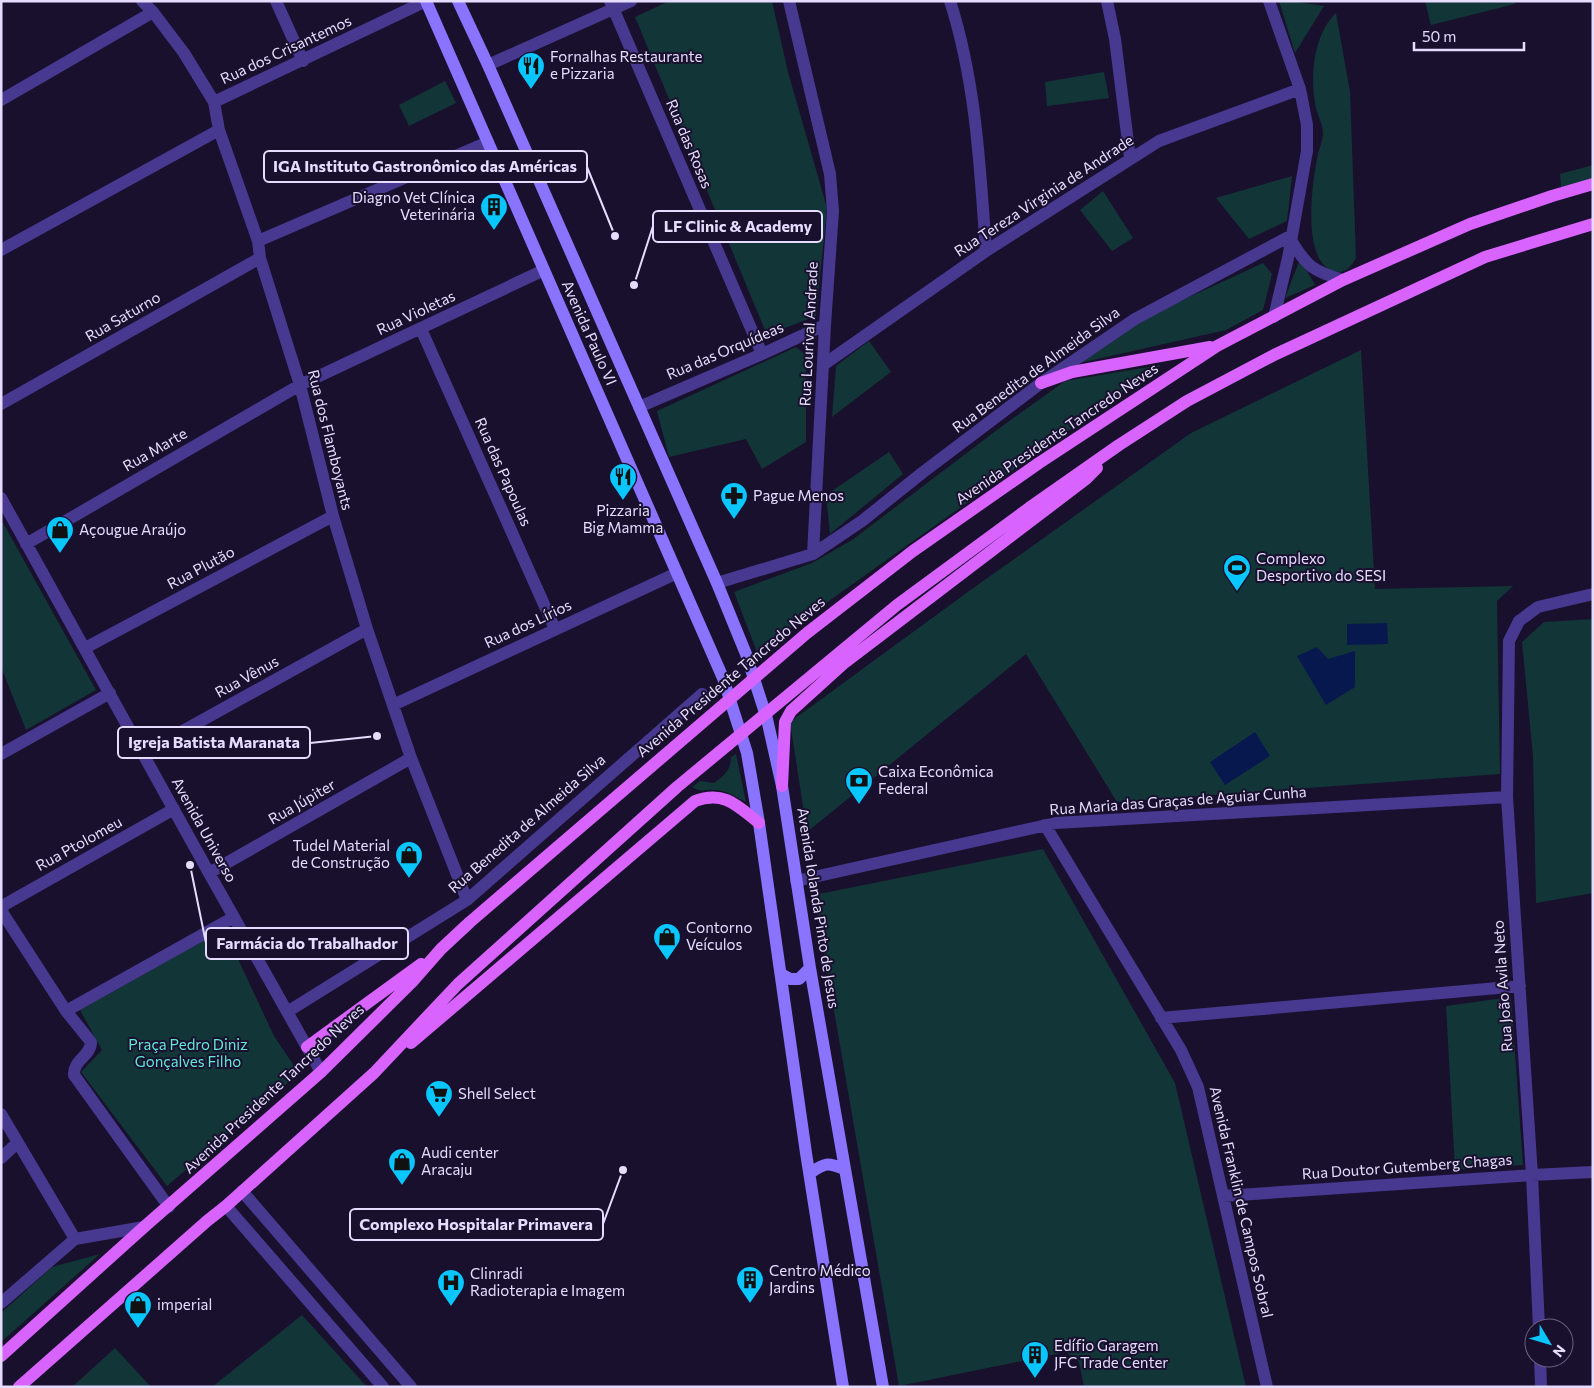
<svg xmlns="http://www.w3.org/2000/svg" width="1594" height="1388" viewBox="0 0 1594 1388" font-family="Commissioner,sans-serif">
  <rect width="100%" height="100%" fill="#19102e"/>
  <!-- green -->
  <path fill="#123538" d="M 669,1 L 772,1 L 788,72 L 827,208 L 816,316 L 767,335 L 635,17 Z
    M 1279,1 L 1291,1 L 1324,6 L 1295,53 Z
    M 1425,1 L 1514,1 L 1515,4 L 1431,25 Z
    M 1336,13 L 1350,92 L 1356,258 C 1352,265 1347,272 1339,272 C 1300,270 1312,184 1317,159 C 1318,151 1323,141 1323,133 C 1323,123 1316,113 1315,103 C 1310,75 1314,34 1336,13 Z
    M 1104,72 L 1109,98 L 1047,106 L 1045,82 Z
    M 445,81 L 456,103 L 409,126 L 399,105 Z
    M 1593,165 L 1593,179 L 1561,187 L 1560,174 Z
    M 1292,176 L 1287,221 L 1249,239 L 1216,198 Z
    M 1103,191 L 1133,238 L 1112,251 L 1080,210 Z
    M 1300,259 L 1315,285 L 1285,298 Z
    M 1263,263 L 1272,274 L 1263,310 L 1226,330 L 1075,364 L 1159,311 Z
    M 869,341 L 891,372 L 832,417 L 836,366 Z
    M 796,347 L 806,355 L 806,442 L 762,469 L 746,439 L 669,457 L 657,411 Z
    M 1361,350 L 1375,589 L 1513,586 L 1497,601 L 1500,774 L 1117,802 L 1026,654 L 807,832 L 790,722 L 965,594 L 1191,433 Z
    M 1161,365 L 757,652 L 734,592 L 812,563 L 852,540 L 997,430 L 1065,381 Z
    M 889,452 L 903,474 L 830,534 L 826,495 Z
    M 1,519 L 96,690 L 26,730 L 1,667 Z
    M 1593,619 L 1593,893 L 1536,903 L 1533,756 L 1522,642 L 1544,622 Z
    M 736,754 L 746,802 C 736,797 727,791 716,790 C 705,789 702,793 692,787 L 700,781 L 714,783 C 724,776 731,770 731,757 Z
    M 1043,849 L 1175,1083 L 1246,1387 L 1084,1387 L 1079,1362 L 1066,1352 L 899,1386 L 814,895 Z
    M 224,929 L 274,1036 L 299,1073 L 167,1186 L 81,1072 L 102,1050 L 80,1010 Z
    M 1511,997 L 1523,1165 L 1455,1170 L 1446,1006 Z
    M 100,1254 L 1,1342 L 1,1313 L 52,1267 Z
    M 302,1315 L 367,1387 L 212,1387 Z
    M 115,1348 L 151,1387 L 72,1387 Z"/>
  <!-- water -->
  <path fill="#07184f" d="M 1387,623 L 1388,644 L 1347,645 L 1347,624 Z
    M 1317,647 L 1328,659 L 1355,651 L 1355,687 L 1326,705 L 1297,656 Z
    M 1255,732 L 1270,756 L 1225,785 L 1210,762 Z"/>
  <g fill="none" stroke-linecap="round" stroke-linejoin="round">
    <!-- minor -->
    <path stroke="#473890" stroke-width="12" d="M 142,1 L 153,12 L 184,53 L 214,102 L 219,130 L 258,241 L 260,258 L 300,385 L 333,516 L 367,629 L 411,758 L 467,900
      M 276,1 L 303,61
      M 610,1 L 762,354
      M 789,1 L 830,174 L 833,211 L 825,325 L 813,554
      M 950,1 C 976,82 980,167 986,251
      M 1107,1 L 1115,39 L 1130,158
      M 1269,1 L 1300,89 L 1307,125 L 1307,151 L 1288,258 L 1274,317
      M 488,65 L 631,1
      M 1,100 L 153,12
      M 214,102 L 426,1
      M 1291,240 C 1307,267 1313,271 1343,280
      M 258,241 L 488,142
      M 1,250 L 219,130
      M 421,329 L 555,629
      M 823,365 L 986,251 L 1159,141 L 1300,89
      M 1,404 L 260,258
      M 639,407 L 762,354 L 825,325
      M 1,498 L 209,873 L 321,1072
      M 26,544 L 300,385 L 544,270
      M 717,583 L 813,554 L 862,521 L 922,473 L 1041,383 L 1135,319 L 1292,235
      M 85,648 L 333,516
      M 393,705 L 677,573
      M 143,753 L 367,629
      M 1,754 L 110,693
      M 1045,825 L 1181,1050 L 1198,1087 L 1267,1387
      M 209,873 L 411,758
      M 796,881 L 1056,823 L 1507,797
      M 66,1011 L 234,917
      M 287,1012 L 467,900 L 702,694
      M 1161,1018 L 1520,986
      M 1,1114 L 75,1239
      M 1,1158 L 17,1143
      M 1223,1196 L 1532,1175 L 1593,1172
      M 169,1207 L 74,1075 C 73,1060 91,1056 91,1042 L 66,1011 L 2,912 L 4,905 L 174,809
      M 75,1239 L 144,1227
      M 1,1303 L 75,1239
      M 1539,1328 L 1532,1175 L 1507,797 L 1509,641 L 1519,621 L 1538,607 L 1593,594
      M 1540,1358 L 1541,1387"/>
    <!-- tertiary -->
    <path stroke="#473890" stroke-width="12" d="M 242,1191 L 411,1387
      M 226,1206 L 383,1387"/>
    <!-- secondary -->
    <path stroke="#8973ff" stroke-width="12" d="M 426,1 L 723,678 L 747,753 L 759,823 L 806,1153 L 843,1387
      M 458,1 L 488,65 L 717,583 L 746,654 L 767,719 L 782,786 L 810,968 L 883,1387
      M 781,974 L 790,979 L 799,979 L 810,968
      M 810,1173 C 825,1163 827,1162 844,1169"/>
    <!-- primary -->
    <path stroke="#d963ff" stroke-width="12" d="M 1041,383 L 1072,372 L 1210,347
      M 782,786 L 785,722 L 791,711 L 843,664 L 1086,479 L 1097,468
      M 411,1043 L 695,801 C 724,790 738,806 759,823
      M 307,1047 L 421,964
      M 1,1356 L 144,1227 L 321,1072 L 412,982 L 441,949 L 470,922 L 807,633 L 913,551 L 1039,463 L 1217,346 L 1343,280 L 1470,224 L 1552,196 L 1593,184
      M 19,1387 L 207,1221 L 226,1206 L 374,1073 L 458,984 L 677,787 L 897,605 L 1029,508 L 1119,445 L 1187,401 L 1274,355 L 1485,257 L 1593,224"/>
  </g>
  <!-- icons -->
  <defs>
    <symbol id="restaurant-pin" viewBox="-11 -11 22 30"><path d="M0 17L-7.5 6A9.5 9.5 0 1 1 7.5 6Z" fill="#08c6ff" stroke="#19102e"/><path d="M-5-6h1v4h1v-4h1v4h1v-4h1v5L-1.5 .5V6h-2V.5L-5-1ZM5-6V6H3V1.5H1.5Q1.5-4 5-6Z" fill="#111"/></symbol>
    <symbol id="building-pin" viewBox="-11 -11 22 30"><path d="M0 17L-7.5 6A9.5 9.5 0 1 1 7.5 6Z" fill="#08c6ff" stroke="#19102e"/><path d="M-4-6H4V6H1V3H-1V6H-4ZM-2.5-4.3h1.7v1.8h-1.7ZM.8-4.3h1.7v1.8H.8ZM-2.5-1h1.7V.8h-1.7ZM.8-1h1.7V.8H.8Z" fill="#111"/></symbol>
    <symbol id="pharmacy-pin" viewBox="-11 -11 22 30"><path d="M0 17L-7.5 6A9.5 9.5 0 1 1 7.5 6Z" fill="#08c6ff" stroke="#19102e"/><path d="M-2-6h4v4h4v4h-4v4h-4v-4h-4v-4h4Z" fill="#111"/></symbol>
    <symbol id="shop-pin" viewBox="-11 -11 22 30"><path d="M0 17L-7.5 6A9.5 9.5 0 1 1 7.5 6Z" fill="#08c6ff" stroke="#19102e"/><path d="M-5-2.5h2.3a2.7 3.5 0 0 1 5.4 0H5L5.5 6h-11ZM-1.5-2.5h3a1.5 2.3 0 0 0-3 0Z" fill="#111"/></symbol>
    <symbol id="stadium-pin" viewBox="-11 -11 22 30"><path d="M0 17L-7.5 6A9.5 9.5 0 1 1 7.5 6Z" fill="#08c6ff" stroke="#19102e"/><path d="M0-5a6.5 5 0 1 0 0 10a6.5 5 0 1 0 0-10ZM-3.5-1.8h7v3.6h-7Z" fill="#111"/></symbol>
    <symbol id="bank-pin" viewBox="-11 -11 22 30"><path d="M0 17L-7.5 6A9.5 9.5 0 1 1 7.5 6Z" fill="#08c6ff" stroke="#19102e"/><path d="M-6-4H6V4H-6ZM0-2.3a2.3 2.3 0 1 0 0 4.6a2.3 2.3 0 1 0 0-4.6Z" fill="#111"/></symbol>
    <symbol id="supermarket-pin" viewBox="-11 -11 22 30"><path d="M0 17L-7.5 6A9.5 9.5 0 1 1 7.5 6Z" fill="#08c6ff" stroke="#19102e"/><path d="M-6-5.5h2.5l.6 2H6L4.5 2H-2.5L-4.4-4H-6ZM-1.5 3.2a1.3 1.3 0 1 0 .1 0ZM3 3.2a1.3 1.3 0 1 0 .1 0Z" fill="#111"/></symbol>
    <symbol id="hospital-pin" viewBox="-11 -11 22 30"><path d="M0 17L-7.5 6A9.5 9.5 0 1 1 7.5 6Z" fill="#08c6ff" stroke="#19102e"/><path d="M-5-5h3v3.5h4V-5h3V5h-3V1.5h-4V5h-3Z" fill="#111"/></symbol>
  </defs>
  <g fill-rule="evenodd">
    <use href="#restaurant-pin" x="515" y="50" width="32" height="43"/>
    <use href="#building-pin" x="478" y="191" width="32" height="43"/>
    <use href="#restaurant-pin" x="607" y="461" width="32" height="43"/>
    <use href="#pharmacy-pin" x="718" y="480" width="32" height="43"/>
    <use href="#shop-pin" x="44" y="514" width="32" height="43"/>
    <use href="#stadium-pin" x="1221" y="552" width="32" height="43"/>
    <use href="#bank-pin" x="843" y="765" width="32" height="43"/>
    <use href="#shop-pin" x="393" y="839" width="32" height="43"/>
    <use href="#shop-pin" x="651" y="921" width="32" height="43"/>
    <use href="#supermarket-pin" x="423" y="1078" width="32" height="43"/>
    <use href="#shop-pin" x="386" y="1146" width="32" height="43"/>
    <use href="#building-pin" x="734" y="1264" width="32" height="43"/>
    <use href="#hospital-pin" x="435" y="1267" width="32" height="43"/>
    <use href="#shop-pin" x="122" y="1289" width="32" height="43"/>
    <use href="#building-pin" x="1019" y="1339" width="32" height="43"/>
  </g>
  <g text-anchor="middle" stroke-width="4" stroke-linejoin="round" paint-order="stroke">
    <!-- street labels -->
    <g font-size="15" fill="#e5dcff" stroke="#19102e">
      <text transform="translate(286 50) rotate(-25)" y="5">Rua dos Crisantemos</text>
      <text transform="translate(689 144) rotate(67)" y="5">Rua das Rosas</text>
      <text transform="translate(1044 196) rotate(-33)" y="5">Rua Tereza Virginia de Andrade</text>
      <text transform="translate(416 313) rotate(-25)" y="5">Rua Violetas</text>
      <text transform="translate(123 317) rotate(-30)" y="5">Rua Saturno</text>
      <text transform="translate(589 333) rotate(66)" y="5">Avenida Paulo VI</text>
      <text transform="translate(809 334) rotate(-87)" y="5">Rua Lourival Andrade</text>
      <text transform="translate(725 351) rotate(-23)" y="5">Rua das Orquídeas</text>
      <text transform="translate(1036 370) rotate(-36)" y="5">Rua Benedita de Almeida Silva</text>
      <text transform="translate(1057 434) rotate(-34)" y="5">Avenida Presidente Tancredo Neves</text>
      <text transform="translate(330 440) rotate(76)" y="5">Rua dos Flamboyants</text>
      <text transform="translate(155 450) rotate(-30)" y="5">Rua Marte</text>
      <text transform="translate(503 472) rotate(66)" y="5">Rua das Papoulas</text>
      <text transform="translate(201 568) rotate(-28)" y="5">Rua Plutão</text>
      <text transform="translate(528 624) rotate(-25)" y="5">Rua dos Lírios</text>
      <text transform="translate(247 677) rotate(-29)" y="5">Rua Vênus</text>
      <text transform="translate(731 677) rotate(-40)" y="5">Avenida Presidente Tancredo Neves</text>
      <text transform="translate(1178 801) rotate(-4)" y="5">Rua Maria das Graças de Aguiar Cunha</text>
      <text transform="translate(302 802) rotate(-30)" y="5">Rua Júpiter</text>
      <text transform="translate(527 824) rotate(-41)" y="5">Rua Benedita de Almeida Silva</text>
      <text transform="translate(204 830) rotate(61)" y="5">Avenida Universo</text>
      <text transform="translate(79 844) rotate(-29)" y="5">Rua Ptolomeu</text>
      <text transform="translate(818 908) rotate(81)" y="5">Avenida Iolanda Pinto de Jesus</text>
      <text transform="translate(1503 986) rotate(-94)" y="5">Rua João Avila Neto</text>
      <text transform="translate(274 1089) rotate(-43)" y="5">Avenida Presidente Tancredo Neves</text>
      <text transform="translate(1407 1167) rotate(-4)" y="5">Rua Doutor Gutemberg Chagas</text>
      <text transform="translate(1241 1202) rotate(77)" y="5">Avenida Franklin de Campos Sobral</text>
    </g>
    <!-- poi labels -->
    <g font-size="15" fill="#e5dcff" stroke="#19102e" text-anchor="start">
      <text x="550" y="62">Fornalhas Restaurante<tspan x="550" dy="17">e Pizzaria</tspan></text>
      <text x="475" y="203" text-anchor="end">Diagno Vet Clínica<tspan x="475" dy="17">Veterinária</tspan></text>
      <text x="753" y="501">Pague Menos</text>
      <text x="623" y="516" text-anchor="middle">Pizzaria<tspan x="623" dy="17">Big Mamma</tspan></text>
      <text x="79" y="535">Açougue Araújo</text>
      <text x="1256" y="564">Complexo<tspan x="1256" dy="17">Desportivo do SESI</tspan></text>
      <text x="878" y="777">Caixa Econômica<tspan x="878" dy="17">Federal</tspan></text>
      <text x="390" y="851" text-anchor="end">Tudel Material<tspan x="390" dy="17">de Construção</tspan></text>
      <text x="686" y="933">Contorno<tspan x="686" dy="17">Veículos</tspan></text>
      <text x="458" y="1099">Shell Select</text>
      <text x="421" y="1158">Audi center<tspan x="421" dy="17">Aracaju</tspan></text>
      <text x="769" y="1276">Centro Médico<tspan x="769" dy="17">Jardins</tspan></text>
      <text x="470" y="1279">Clinradi<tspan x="470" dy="17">Radioterapia e Imagem</tspan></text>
      <text x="157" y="1310">imperial</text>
      <text x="1054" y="1351">Edífio Garagem<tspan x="1054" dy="17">JFC Trade Center</tspan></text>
    </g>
    <!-- park labels -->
    <g font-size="15" fill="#5ee9d8" stroke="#19102e">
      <text x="188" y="1050">Praça Pedro Diniz<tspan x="188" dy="17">Gonçalves Filho</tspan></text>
    </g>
  </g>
  <!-- callouts -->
  <path fill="none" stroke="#e5dcff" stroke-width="2" d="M615 236L587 167M634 285L653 226M377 736L310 743M190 865L206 943M623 1170L603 1224"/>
  <g fill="#e5dcff" stroke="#19102e" stroke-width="2">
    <circle cx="615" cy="236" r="5"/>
    <circle cx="634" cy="285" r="5"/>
    <circle cx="377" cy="736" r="5"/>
    <circle cx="190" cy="865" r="5"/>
    <circle cx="623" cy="1170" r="5"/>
  </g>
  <g fill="#19102e" stroke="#e5dcff" stroke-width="2">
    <rect x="264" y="151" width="323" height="31" rx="5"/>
    <rect x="653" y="211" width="169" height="31" rx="5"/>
    <rect x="118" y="727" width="192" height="31" rx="5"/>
    <rect x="206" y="928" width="202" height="31" rx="5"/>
    <rect x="350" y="1209" width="253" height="31" rx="5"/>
  </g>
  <g font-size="16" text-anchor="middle" font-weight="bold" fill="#e5dcff">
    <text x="425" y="172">IGA Instituto Gastronômico das Américas</text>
    <text x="738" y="232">LF Clinic &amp; Academy</text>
    <text x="214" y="748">Igreja Batista Maranata</text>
    <text x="307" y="949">Farmácia do Trabalhador</text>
    <text x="476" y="1230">Complexo Hospitalar Primavera</text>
  </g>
  <!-- border -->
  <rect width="1594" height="1388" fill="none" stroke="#e5dcff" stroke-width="5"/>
  <!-- north arrow -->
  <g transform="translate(1549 1343) rotate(128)"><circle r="24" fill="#19102e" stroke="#6b6282"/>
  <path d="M0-4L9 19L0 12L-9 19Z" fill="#08c6ff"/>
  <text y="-8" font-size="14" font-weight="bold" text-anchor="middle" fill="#e5dcff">N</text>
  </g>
  <!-- scale -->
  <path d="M1414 42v8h110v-8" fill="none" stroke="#e5dcff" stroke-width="2.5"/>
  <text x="1422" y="42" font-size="15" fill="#e5dcff" stroke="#19102e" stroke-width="4" paint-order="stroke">50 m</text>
</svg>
